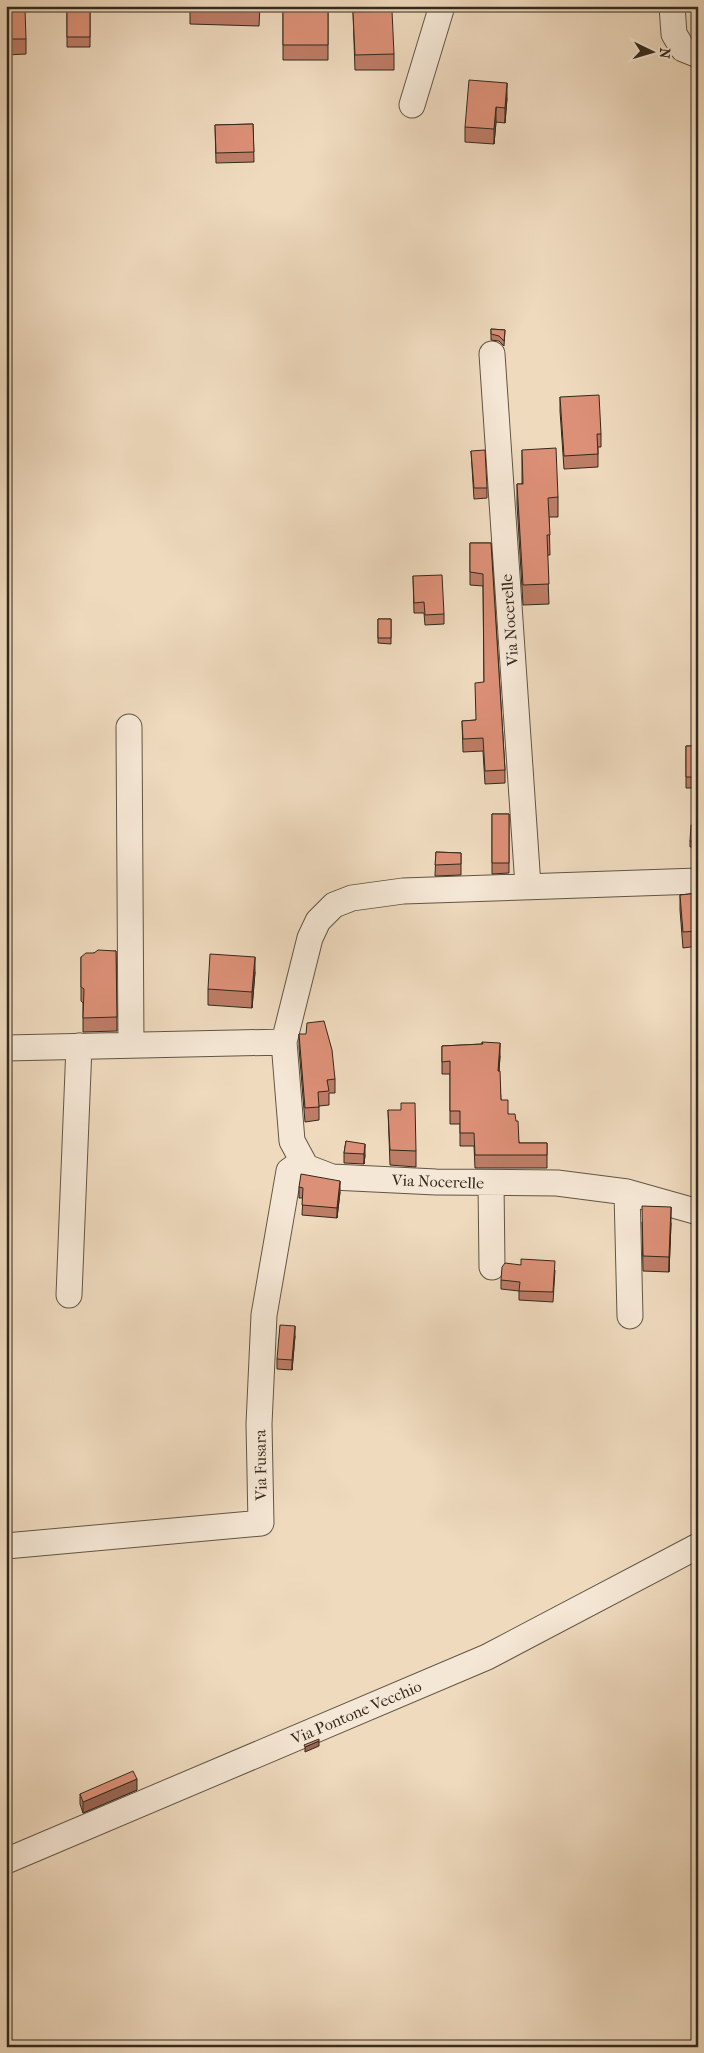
<svg xmlns="http://www.w3.org/2000/svg" width="704" height="2053" viewBox="0 0 704 2053" font-family="'IM FELL French Canon',serif">
  <rect width="100%" height="100%" fill="#efdabe"/>
  <filter id="stains"><feTurbulence type="fractalNoise" baseFrequency=".004" numOctaves="4"/><feColorMatrix values="0 0 0 0 .2 0 0 0 0 .09 0 0 0 0 .02 0 0 0 .5 -.17"/></filter>
  <radialGradient id="worn" r=".72"><stop offset=".6" stop-color="#630" stop-opacity="0"/><stop offset="1" stop-color="#630" stop-opacity=".3"/></radialGradient>
  <g fill="none" stroke-linecap="round" stroke-linejoin="round">
    <defs>
      <path id="minor" d="M 672,6 L 674,34 L 683,49 L 698,55
        M 412,105 L 442,6
        M 492,354 L 528,886
        M 129,727 L 131,1045
        M 284,1042 L 292,1141 L 306,1167 L 332,1177 L 436,1182 L 557,1183 L 627,1192 L 698,1212
        M 6,1048 L 284,1042 L 310,938 L 318,921 L 334,905 L 352,898 L 403,891 L 698,881
        M 491,1183 L 492,1267
        M 627,1192 L 630,1316
        M 69,1295 L 79,1046
        M 6,1546 L 261,1523 L 259,1424 L 264,1315 L 289,1171 L 303,1161
        M 6,1861 L 487,1657 L 698,1546"/>
    </defs>
    <!-- minor casing -->
    <use href="#minor" stroke="#625544" stroke-width="27"/>
    <!-- minor -->
    <use href="#minor" stroke="#f5e7d5" stroke-width="25"/>
  </g>
  <!-- wall -->
  <path fill="#bd7c66" stroke="#33291c" d="M 190,6 L 260,6 L 259,26 L 190,24 Z
    M 67,7 L 90,7 L 90,47 L 67,47 Z
    M 6,10 L 26,39 L 26,54 L 6,55 Z
    M 283,10 L 328,10 L 328,60 L 283,60 Z
    M 353,12 L 394,54 L 394,70 L 355,70 Z
    M 507,98 L 505,123 L 496,122 L 494,144 L 465,142 L 465,127 Z
    M 253,124 L 254,162 L 216,163 L 215,125 Z
    M 491,329 L 505,330 L 504,346 L 499,341 L 491,340 Z
    M 560,397 L 601,434 L 601,447 L 598,447 L 598,467 L 564,469 L 560,411 Z
    M 522,450 L 558,497 L 558,517 L 549,517 L 550,555 L 547,555 L 549,604 L 523,605 L 517,504 L 517,484 L 522,484 Z
    M 471,451 L 487,488 L 487,498 L 474,499 Z
    M 470,543 L 491,543 L 505,770 L 505,783 L 485,784 L 483,751 L 463,752 L 462,721 L 476,720 L 484,682 L 483,586 L 470,585 Z
    M 413,576 L 444,614 L 444,624 L 425,625 L 424,613 L 414,613 Z
    M 378,619 L 391,619 L 391,644 L 378,643 Z
    M 686,746 L 698,746 L 698,788 L 686,788 Z
    M 492,814 L 509,814 L 509,873 L 492,874 Z
    M 698,825 L 698,847 L 690,847 L 690,841 Z
    M 436,852 L 461,853 L 461,875 L 435,876 Z
    M 698,893 L 698,946 L 683,948 L 680,910 L 680,895 Z
    M 116,951 L 117,1031 L 83,1032 L 83,1003 L 81,1001 L 81,957 L 94,953 Z
    M 255,972 L 252,1008 L 208,1005 L 208,989 Z
    M 299,1034 L 335,1079 L 335,1093 L 329,1093 L 329,1105 L 319,1106 L 319,1120 L 305,1122 L 299,1048 Z
    M 482,1042 L 500,1056 L 499,1071 L 501,1100 L 508,1114 L 516,1121 L 519,1143 L 547,1143 L 547,1168 L 475,1168 L 474,1146 L 460,1146 L 460,1124 L 450,1124 L 450,1074 L 442,1074 L 442,1046 L 482,1044 Z
    M 388,1110 L 416,1151 L 416,1167 L 390,1165 Z
    M 346,1141 L 365,1155 L 364,1164 L 344,1163 L 344,1153 Z
    M 299,1187 L 340,1192 L 337,1218 L 302,1215 L 303,1198 L 299,1198 Z
    M 642,1222 L 671,1223 L 669,1272 L 643,1271 Z
    M 521,1265 L 555,1270 L 553,1302 L 519,1300 L 519,1291 L 501,1289 L 501,1280 Z
    M 295,1336 L 292,1370 L 277,1369 L 277,1359 Z
    M 137,1790 L 83,1813 L 80,1804 L 80,1794 Z"/>
  <!-- shaded-wall -->
  <path fill="#9a6553" stroke="#33291c" d="M 507,83 L 507,98 L 505,123 L 505,108 Z
    M 496,107 L 496,122 L 494,144 L 494,129 Z
    M 255,957 L 255,972 L 252,1008 L 252,992 Z
    M 500,1043 L 500,1056 L 498,1083 L 498,1071 Z
    M 365,1144 L 365,1155 L 364,1164 L 364,1154 Z
    M 340,1181 L 340,1192 L 337,1218 L 337,1208 Z
    M 671,1207 L 671,1223 L 669,1272 L 669,1257 Z
    M 295,1326 L 295,1336 L 292,1370 L 292,1360 Z
    M 319,1741 L 319,1746 L 305,1752 L 305,1747 Z
    M 137,1779 L 137,1790 L 83,1813 L 83,1802 Z"/>
  <!-- building -->
  <path fill="#dc9077" stroke="#33291c" d="M 190,6 L 259,6 L 259,11 L 190,9 Z
    M 67,7 L 90,7 L 90,37 L 67,37 Z
    M 25,9 L 26,39 L 6,39 L 6,10 Z
    M 283,10 L 328,10 L 328,45 L 283,45 Z
    M 392,11 L 394,54 L 355,55 L 353,12 Z
    M 469,80 L 507,83 L 505,108 L 496,107 L 494,129 L 465,127 Z
    M 253,124 L 254,152 L 216,153 L 215,125 Z
    M 491,329 L 505,330 L 504,341 L 499,336 L 491,334 Z
    M 599,395 L 601,434 L 597,434 L 598,454 L 564,456 L 560,397 Z
    M 556,448 L 558,497 L 548,498 L 550,535 L 547,535 L 549,584 L 523,585 L 517,484 L 523,484 L 522,450 Z
    M 485,450 L 487,488 L 474,488 L 471,451 Z
    M 470,543 L 491,543 L 505,770 L 485,771 L 483,738 L 463,739 L 462,721 L 476,720 L 475,683 L 484,682 L 483,574 L 470,572 Z
    M 442,575 L 444,614 L 425,615 L 424,602 L 414,603 L 413,576 Z
    M 378,619 L 391,619 L 391,638 L 378,638 Z
    M 686,746 L 698,746 L 698,777 L 686,777 Z
    M 492,814 L 509,814 L 509,863 L 492,863 Z
    M 691,825 L 698,825 L 698,842 L 690,841 Z
    M 436,852 L 461,853 L 461,864 L 435,865 Z
    M 698,893 L 698,931 L 683,932 L 680,895 Z
    M 98,950 L 116,951 L 117,1017 L 83,1018 L 84,989 L 81,987 L 81,957 L 86,953 L 94,953 Z
    M 210,954 L 255,957 L 252,992 L 208,989 Z
    M 324,1021 L 332,1050 L 335,1079 L 327,1080 L 329,1091 L 318,1092 L 319,1107 L 305,1108 L 299,1034 L 306,1034 L 307,1023 Z
    M 482,1042 L 500,1043 L 498,1071 L 500,1071 L 501,1100 L 508,1100 L 508,1114 L 515,1114 L 516,1121 L 518,1121 L 519,1143 L 547,1143 L 547,1155 L 475,1155 L 474,1133 L 460,1133 L 460,1111 L 450,1111 L 450,1061 L 442,1062 L 442,1046 L 483,1044 Z
    M 401,1103 L 415,1103 L 416,1151 L 390,1150 L 388,1110 L 401,1110 Z
    M 346,1141 L 365,1144 L 364,1154 L 344,1153 Z
    M 301,1174 L 340,1181 L 337,1208 L 302,1205 L 303,1188 L 299,1187 Z
    M 642,1206 L 671,1207 L 669,1257 L 643,1256 Z
    M 521,1259 L 555,1261 L 553,1292 L 519,1291 L 520,1282 L 501,1280 L 502,1267 L 505,1263 L 521,1265 Z
    M 280,1325 L 295,1326 L 292,1360 L 277,1359 Z
    M 319,1739 L 319,1741 L 305,1747 L 304,1745 Z
    M 133,1771 L 137,1779 L 83,1802 L 80,1794 Z"/>
  <g text-anchor="middle" stroke-width="4" stroke-linejoin="round" paint-order="stroke">
    <!-- street labels -->
    <g font-size="16" fill="#33291c" stroke="#f5e7d5">
      <text transform="translate(509 620) rotate(-94)" y="6">Via Nocerelle</text>
      <text transform="translate(438 1181) rotate(2)" y="6">Via Nocerelle</text>
      <text transform="translate(260 1465) rotate(-91)" y="6">Via Fusara</text>
      <text transform="translate(356 1712) rotate(-23)" y="6">Via Pontone Vecchio</text>
    </g>
  </g>
  <!-- margin -->
  <rect width="704" height="2053" fill="none" stroke="#efdabe" stroke-width="25"/>
  <rect x="8" y="8" width="689" height="2038" fill="none" stroke="#33291c" stroke-width="2.5"/>
  <rect x="12" y="12" width="679" height="2028" fill="none" stroke="#33291c"/>
  <!-- north arrow -->
  <g transform="translate(652 52) rotate(95)" stroke="#f5e7d5" stroke-width="4" paint-order="stroke">
  <path d="M0-4L9 19L0 12L-9 19Z" fill="#33291c"/>
  <text y="-8" font-size="14" font-weight="bold" text-anchor="middle" fill="#33291c">N</text>
  </g>
  <rect width="100%" height="100%" filter="url(#stains)"/>
  <rect width="100%" height="100%" fill="url(#worn)"/>
</svg>
